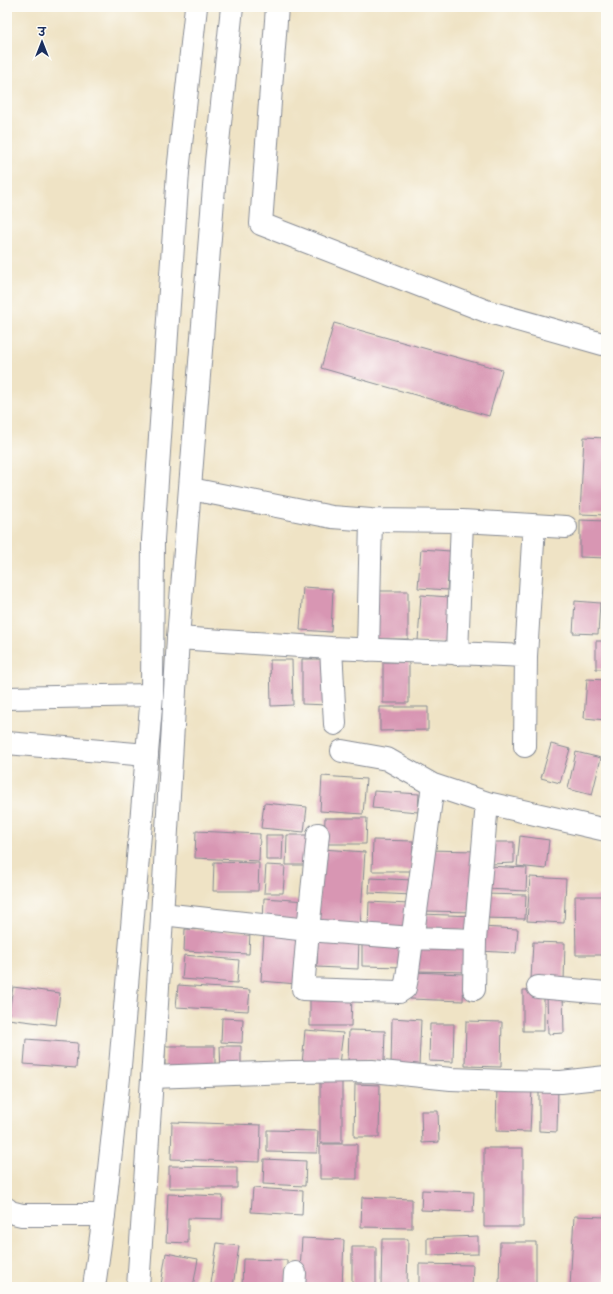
<svg xmlns="http://www.w3.org/2000/svg" width="613" height="1294" viewBox="0 0 613 1294" font-family="Mynerve,'Playpen Sans Deva',sans-serif">
  <rect width="100%" height="100%" fill="#fdfcf7"/>
  <filter id="ink" filterUnits="userSpaceOnUse"><feTurbulence type="fractalNoise" baseFrequency=".025" numOctaves="2"/><feDisplacementMap in="SourceGraphic" scale="8" xChannelSelector="R" yChannelSelector="G"/><feConvolveMatrix kernelMatrix="1 2 1 2 8 2 1 2 1" color-interpolation-filters="sRGB"/></filter>
  <filter id="wash" filterUnits="userSpaceOnUse"><feTurbulence type="fractalNoise" baseFrequency=".012" numOctaves="4" result="noise"/><feDisplacementMap in="SourceGraphic" scale="16" xChannelSelector="R" yChannelSelector="G"/><feGaussianBlur stdDeviation="0.9" result="paint"/><feColorMatrix in="noise" values="0 0 0 0 0 0 0 0 0 0 0 0 0 0 0 0 0 1.4 0 .05"/><feComposite in="paint" operator="in"/></filter>
  <g filter="url(#wash)">
    <rect width="100%" height="100%" fill="#efe3c5"/>
    <g id="blocks">
      <!-- building -->
      <path fill="#d896b3" d="M 334,323 L 502,370 L 489,416 L 321,368 Z
        M 584,437 L 606,438 L 606,515 L 580,514 Z
        M 580,520 L 606,521 L 606,558 L 580,557 Z
        M 421,549 L 450,551 L 447,590 L 418,588 Z
        M 303,587 L 333,589 L 331,632 L 300,630 Z
        M 375,591 L 408,591 L 408,639 L 375,639 Z
        M 421,595 L 449,597 L 446,643 L 418,641 Z
        M 575,601 L 600,603 L 598,634 L 573,633 Z
        M 596,641 L 606,641 L 606,669 L 596,669 Z
        M 302,659 L 329,659 L 329,705 L 302,704 Z
        M 270,660 L 292,660 L 293,705 L 271,706 Z
        M 383,662 L 409,662 L 409,703 L 383,703 Z
        M 587,679 L 606,680 L 606,720 L 584,718 Z
        M 380,707 L 428,707 L 428,730 L 380,731 Z
        M 551,744 L 570,749 L 560,783 L 541,778 Z
        M 576,752 L 601,758 L 592,795 L 568,789 Z
        M 322,776 L 366,779 L 363,814 L 320,811 Z
        M 374,791 L 419,794 L 418,812 L 372,808 Z
        M 264,803 L 307,807 L 304,832 L 261,828 Z
        M 325,818 L 367,818 L 366,844 L 324,844 Z
        M 196,831 L 260,834 L 259,861 L 195,858 Z
        M 266,835 L 283,835 L 282,860 L 266,860 Z
        M 287,835 L 309,835 L 308,865 L 286,865 Z
        M 520,836 L 549,840 L 546,869 L 517,866 Z
        M 373,840 L 413,841 L 412,871 L 372,871 Z
        M 490,842 L 514,842 L 514,863 L 491,864 Z
        M 322,849 L 365,852 L 360,929 L 317,926 Z
        M 427,850 L 477,851 L 475,912 L 425,911 Z
        M 214,862 L 259,863 L 258,891 L 213,891 Z
        M 266,865 L 285,866 L 283,893 L 264,893 Z
        M 488,866 L 527,868 L 526,891 L 487,889 Z
        M 530,877 L 566,879 L 564,923 L 527,921 Z
        M 370,878 L 412,880 L 412,895 L 369,893 Z
        M 483,894 L 526,895 L 525,919 L 482,918 Z
        M 575,896 L 606,896 L 606,955 L 576,955 Z
        M 264,898 L 306,901 L 304,926 L 263,923 Z
        M 369,902 L 409,904 L 409,930 L 368,928 Z
        M 422,914 L 473,916 L 472,931 L 422,928 Z
        M 481,927 L 518,929 L 516,953 L 480,951 Z
        M 185,929 L 250,932 L 249,954 L 184,951 Z
        M 264,933 L 301,936 L 297,984 L 261,981 Z
        M 318,938 L 359,940 L 358,969 L 317,967 Z
        M 362,940 L 404,941 L 404,967 L 362,966 Z
        M 416,942 L 467,942 L 467,972 L 416,971 Z
        M 533,942 L 565,943 L 564,981 L 531,979 Z
        M 184,955 L 239,960 L 237,983 L 182,979 Z
        M 411,972 L 464,974 L 463,1001 L 410,999 Z
        M 178,985 L 250,990 L 248,1011 L 176,1007 Z
        M 13,987 L 60,993 L 56,1025 L 8,1019 Z
        M 523,990 L 544,990 L 544,1031 L 523,1031 Z
        M 563,993 L 564,1033 L 548,1034 L 547,994 Z
        M 310,994 L 352,995 L 351,1026 L 310,1026 Z
        M 222,1018 L 243,1019 L 242,1043 L 221,1042 Z
        M 392,1018 L 421,1020 L 419,1066 L 391,1065 Z
        M 466,1021 L 502,1022 L 501,1067 L 465,1066 Z
        M 430,1024 L 454,1024 L 453,1062 L 429,1061 Z
        M 305,1030 L 343,1033 L 339,1064 L 302,1065 Z
        M 349,1030 L 385,1031 L 384,1061 L 348,1061 Z
        M 26,1039 L 78,1043 L 76,1068 L 24,1064 Z
        M 165,1046 L 215,1046 L 215,1073 L 165,1073 Z
        M 220,1046 L 241,1046 L 241,1073 L 221,1073 Z
        M 342,1078 L 342,1143 L 320,1143 L 320,1079 Z
        M 355,1084 L 380,1085 L 379,1137 L 354,1137 Z
        M 497,1086 L 532,1087 L 530,1132 L 496,1131 Z
        M 539,1087 L 558,1087 L 557,1132 L 539,1131 Z
        M 421,1111 L 438,1111 L 439,1142 L 422,1143 Z
        M 172,1122 L 261,1125 L 260,1162 L 171,1159 Z
        M 267,1130 L 318,1131 L 317,1153 L 267,1152 Z
        M 320,1144 L 357,1144 L 357,1179 L 320,1179 Z
        M 484,1148 L 523,1148 L 523,1227 L 484,1227 Z
        M 264,1159 L 306,1161 L 305,1186 L 263,1184 Z
        M 169,1166 L 237,1167 L 237,1188 L 169,1188 Z
        M 253,1188 L 303,1191 L 302,1215 L 251,1212 Z
        M 422,1190 L 474,1192 L 473,1212 L 421,1210 Z
        M 168,1194 L 223,1196 L 222,1219 L 188,1218 L 188,1243 L 166,1242 Z
        M 362,1197 L 412,1199 L 412,1228 L 361,1227 Z
        M 574,1216 L 606,1217 L 606,1287 L 570,1287 Z
        M 478,1236 L 478,1254 L 427,1255 L 427,1238 Z
        M 302,1238 L 344,1240 L 342,1287 L 299,1287 Z
        M 382,1239 L 408,1239 L 407,1287 L 381,1287 Z
        M 500,1242 L 536,1242 L 536,1287 L 499,1287 Z
        M 217,1243 L 239,1246 L 233,1287 L 211,1284 Z
        M 352,1247 L 376,1247 L 376,1287 L 352,1287 Z
        M 166,1253 L 198,1259 L 193,1287 L 174,1287 L 161,1285 Z
        M 243,1259 L 287,1260 L 287,1287 L 242,1287 Z
        M 419,1264 L 473,1265 L 472,1287 L 419,1287 Z"/>
    </g>
  </g>
  <g filter="url(#ink)">
    <use href="#blocks" fill-opacity="0" stroke="#858992" stroke-width="1"/>
    <g fill="none" stroke-linecap="round" stroke-linejoin="round">
      <defs>
        <path id="minor" d="M 277,7 L 261,224 L 486,311 L 606,345
          M 191,489 L 332,517 L 371,520 L 462,521 L 566,527
          M 178,638 L 331,648 L 526,656
          M 331,648 L 335,724
          M 368,650 L 371,520
          M 457,654 L 462,521
          M 7,698 L 152,695
          M 7,743 L 147,755
          M 525,746 L 526,656 L 534,526
          M 342,751 L 387,759 L 433,785 L 487,803 L 606,830
          M 318,834 L 308,930 L 303,989 L 399,992 L 405,988 L 407,978 L 433,785
          M 162,914 L 308,930 L 412,938 L 475,940
          M 538,987 L 606,993
          M 474,989 L 475,940 L 487,803
          M 152,1077 L 292,1072 L 372,1071 L 451,1079 L 506,1081 L 561,1082 L 606,1077
          M 7,1209 L 10,1212 L 22,1215 L 104,1215
          M 294,1287 L 295,1273"/>
        <path id="major" d="M 94,1287 L 104,1215 L 119,1078 L 152,695 L 153,540 L 178,172 L 196,7
          M 138,1287 L 157,1004 L 178,638 L 216,162 L 232,7"/>
      </defs>
      <!-- minor casing -->
      <use href="#minor" stroke="#858992" stroke-width="24"/>
      <!-- major casing -->
      <use href="#major" stroke="#858992" stroke-width="24"/>
      <!-- minor -->
      <use href="#minor" stroke="#fff" stroke-width="22"/>
      <!-- major -->
      <use href="#major" stroke="#fff" stroke-width="22"/>
    </g>
  </g>
  <!-- margin -->
  <rect width="613" height="1294" fill="none" stroke="#fdfcf7" stroke-width="24"/>
  <!-- north arrow -->
  <g transform="translate(42 42)" stroke="#fdfcf7" stroke-width="3" paint-order="stroke">
  <path d="M0-3L7 15L0 10L-7 15Z" fill="#1b2f5e"/>
  <text y="-6" font-size="11" font-weight="bold" text-anchor="middle" fill="#1b2f5e">उ</text>
  </g>
</svg>
